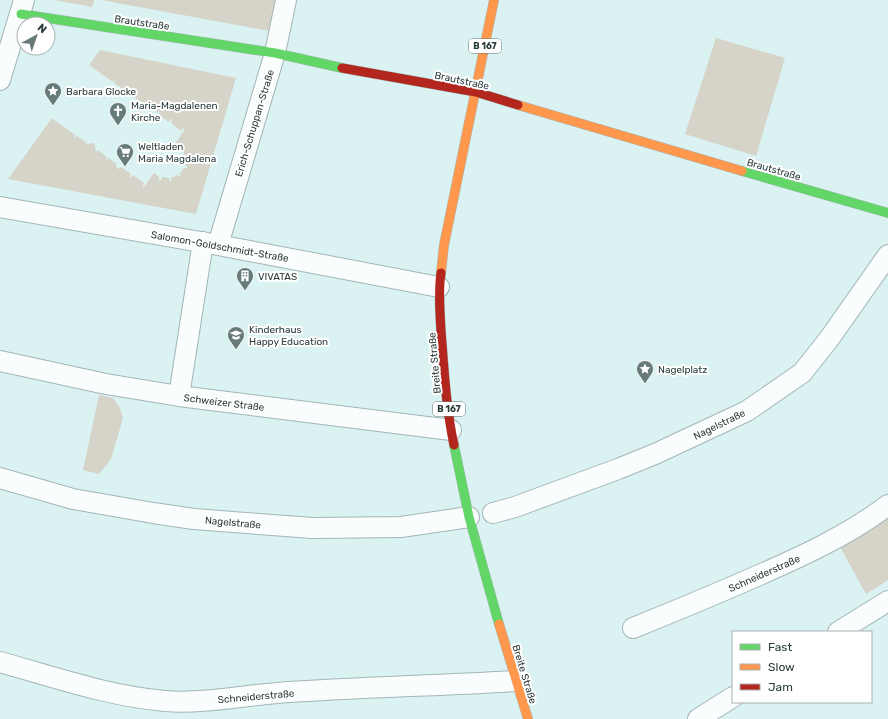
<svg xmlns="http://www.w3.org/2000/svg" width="888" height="719" viewBox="0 0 888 719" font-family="Rubik,sans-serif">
  <rect width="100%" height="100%" fill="#daf2f1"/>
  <!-- green -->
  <path fill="#d6d3c9" d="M 55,0 L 94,0 L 92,7 Z
    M 101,0 L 277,0 L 270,31 Z
    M 716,38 L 785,58 L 756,156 L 685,134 Z
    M 100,50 L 236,78 L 196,214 L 8,179 L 52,118 L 75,135 L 74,136 L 75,138 L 77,136 L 86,142 L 85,144 L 94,143 L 96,150 L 95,151 L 96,152 L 98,150 L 107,157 L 106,159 L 107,160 L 108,158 L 117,164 L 115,166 L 119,169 L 121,167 L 131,174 L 130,176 L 131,178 L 133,175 L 144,183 L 142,186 L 144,187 L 154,173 L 159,177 L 159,180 L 161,180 L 162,177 L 169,178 L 169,181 L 171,181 L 171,178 L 178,175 L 180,177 L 181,176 L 180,173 L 184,168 L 187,168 L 187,166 L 185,165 L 186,158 L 188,157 L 188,155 L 185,156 L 182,149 L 184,147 L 183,145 L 180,147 L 175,144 L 185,129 L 183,128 L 181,131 L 171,123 L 172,120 L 171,119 L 169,122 L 158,114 L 160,112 L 158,111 L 156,113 L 155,112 L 156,110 L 155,109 L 154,111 L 145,105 L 147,103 L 145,102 L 144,104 L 135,98 L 136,96 L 135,95 L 134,96 L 127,96 L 125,87 L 123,89 L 114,83 L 115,81 L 114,80 L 113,82 L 89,65 Z
    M 99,395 L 113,398 L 120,408 L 123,418 L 111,459 L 99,474 L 83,470 Z
    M 888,515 L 888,580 L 866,594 L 839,545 Z"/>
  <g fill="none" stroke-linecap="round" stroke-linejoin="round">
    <defs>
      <path id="street" d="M 0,80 L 24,0
        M 0,207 L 218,245 L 439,287
        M 218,245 L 275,53 L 286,0
        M 0,361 L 106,384 L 179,396 L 451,430
        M 179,396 L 203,242
        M 0,478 L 73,499 L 153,513 L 194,519 L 272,525 L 313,528 L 401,527 L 469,517
        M 493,513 L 515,507 L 618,469 L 655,454 L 747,411 L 802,373 L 829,339 L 888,255
        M 633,628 C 675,611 716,594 757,576 C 803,556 848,535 888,505
        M 838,632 L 888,601
        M 0,662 C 54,677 108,696 165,701 C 202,704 240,696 277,693 C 356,687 436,686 516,681
        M 698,719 L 733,697"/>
      <path id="fast" d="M 21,14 L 275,53 L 342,68
        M 742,171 L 888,213
        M 454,445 L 469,517 L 499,624"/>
      <path id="slow" d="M 518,105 L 742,171
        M 441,273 L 444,245 L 494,0
        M 499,624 L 528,719"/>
      <path id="jam" d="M 342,68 L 476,92 L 518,105
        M 441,273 C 438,292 440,312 441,331 C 444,369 446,408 454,445"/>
    </defs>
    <!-- street casing -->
    <use href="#street" stroke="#a3b6b5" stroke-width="22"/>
    <!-- fast casing -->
    <use href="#fast" stroke="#a3b6b5" stroke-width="10"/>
    <!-- slow casing -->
    <use href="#slow" stroke="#a3b6b5" stroke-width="10"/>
    <!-- jam casing -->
    <use href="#jam" stroke="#a3b6b5" stroke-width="10"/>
    <!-- street -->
    <use href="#street" stroke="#f9fdfd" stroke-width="20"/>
    <!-- fast -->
    <use href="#fast" stroke="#63d668" stroke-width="9"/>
    <!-- slow -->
    <use href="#slow" stroke="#ff974d" stroke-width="9"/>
    <!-- jam -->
    <use href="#jam" stroke="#b3261e" stroke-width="9"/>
  </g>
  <!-- icons -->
  <defs>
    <symbol id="sight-pin" viewBox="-11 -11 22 30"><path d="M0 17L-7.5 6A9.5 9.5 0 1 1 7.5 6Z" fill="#687b7b" stroke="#fff"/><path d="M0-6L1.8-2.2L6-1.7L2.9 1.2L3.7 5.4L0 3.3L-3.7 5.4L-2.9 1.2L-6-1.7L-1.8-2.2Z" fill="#fff"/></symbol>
    <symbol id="church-pin" viewBox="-11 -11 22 30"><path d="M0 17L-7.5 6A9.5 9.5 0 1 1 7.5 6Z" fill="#687b7b" stroke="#fff"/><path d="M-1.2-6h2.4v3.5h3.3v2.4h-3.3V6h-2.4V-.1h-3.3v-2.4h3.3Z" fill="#fff"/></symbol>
    <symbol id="supermarket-pin" viewBox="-11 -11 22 30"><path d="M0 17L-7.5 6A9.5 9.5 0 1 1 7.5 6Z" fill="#687b7b" stroke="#fff"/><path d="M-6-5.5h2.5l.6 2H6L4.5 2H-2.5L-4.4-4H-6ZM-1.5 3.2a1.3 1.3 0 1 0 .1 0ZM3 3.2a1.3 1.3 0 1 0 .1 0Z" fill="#fff"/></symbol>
    <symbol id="building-pin" viewBox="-11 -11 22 30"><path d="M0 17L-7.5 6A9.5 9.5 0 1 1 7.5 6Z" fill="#687b7b" stroke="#fff"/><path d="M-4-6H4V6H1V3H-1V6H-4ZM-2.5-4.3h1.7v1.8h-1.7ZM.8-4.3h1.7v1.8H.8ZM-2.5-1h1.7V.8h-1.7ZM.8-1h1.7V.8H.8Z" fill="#fff"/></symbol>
    <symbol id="school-pin" viewBox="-11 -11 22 30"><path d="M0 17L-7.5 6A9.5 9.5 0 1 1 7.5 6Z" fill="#687b7b" stroke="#fff"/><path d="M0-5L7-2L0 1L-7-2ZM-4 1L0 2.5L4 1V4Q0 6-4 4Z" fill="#fff"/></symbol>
  </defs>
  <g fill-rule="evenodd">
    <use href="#sight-pin" x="43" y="81" width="20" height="27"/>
    <use href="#church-pin" x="108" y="101" width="20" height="27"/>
    <use href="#supermarket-pin" x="115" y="142" width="20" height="27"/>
    <use href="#building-pin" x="235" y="266" width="20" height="27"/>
    <use href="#school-pin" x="226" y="325" width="20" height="27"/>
    <use href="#sight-pin" x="635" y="359" width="20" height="27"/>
  </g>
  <g text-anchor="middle" stroke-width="4" stroke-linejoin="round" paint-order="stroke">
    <!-- shield labels -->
    <g fill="#fff" stroke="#6a7676" stroke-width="1">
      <rect x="469" y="39" width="32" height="14" rx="3"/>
      <rect x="433" y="402" width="32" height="14" rx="3"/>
    </g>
    <g font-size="9" font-weight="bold" fill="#2a3b3b">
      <text x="485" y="49">B 167</text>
      <text x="449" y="412">B 167</text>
    </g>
    <!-- street labels -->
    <g font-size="10" fill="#2a3b3b" stroke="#fff">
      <text transform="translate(142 22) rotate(8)" y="4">Brautstraße</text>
      <text transform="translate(462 80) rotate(12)" y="4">Brautstraße</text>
      <text transform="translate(254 123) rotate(-73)" y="4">Erich-Schuppan-Straße</text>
      <text transform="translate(774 169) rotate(16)" y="4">Brautstraße</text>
      <text transform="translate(220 246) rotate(10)" y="4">Salomon-Goldschmidt-Straße</text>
      <text transform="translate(434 363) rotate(-95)" y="4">Breite Straße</text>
      <text transform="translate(224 402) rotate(7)" y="4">Schweizer Straße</text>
      <text transform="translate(719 424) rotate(-26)" y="4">Nagelstraße</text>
      <text transform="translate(233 522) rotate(5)" y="4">Nagelstraße</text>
      <text transform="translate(764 573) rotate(-24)" y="4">Schneiderstraße</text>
      <text transform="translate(525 674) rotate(73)" y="4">Breite Straße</text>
      <text transform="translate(256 696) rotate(-5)" y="4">Schneiderstraße</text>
    </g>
    <!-- poi labels -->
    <g font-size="10" fill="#2a3b3b" stroke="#fff" text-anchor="start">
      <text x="66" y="95">Barbara Glocke</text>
      <text x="131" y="109">Maria-Magdalenen<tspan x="131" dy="12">Kirche</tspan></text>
      <text x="138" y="150">Weltladen<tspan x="138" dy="12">Maria Magdalena</tspan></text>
      <text x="258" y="280">VIVATAS</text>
      <text x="249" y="333">Kinderhaus<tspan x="249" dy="12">Happy Education</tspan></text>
      <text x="658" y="373">Nagelplatz</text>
    </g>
  </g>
  <!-- legend -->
  <rect x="732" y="631" width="140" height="72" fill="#ffffff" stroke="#aab1b1"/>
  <rect x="740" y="644" width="20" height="6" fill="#63d668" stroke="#aab1b1"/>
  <text x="768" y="651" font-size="12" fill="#2a3b3b">Fast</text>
  <rect x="740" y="664" width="20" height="6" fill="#ff974d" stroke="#aab1b1"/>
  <text x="768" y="671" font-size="12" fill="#2a3b3b">Slow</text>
  <rect x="740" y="684" width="20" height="6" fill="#b3261e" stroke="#aab1b1"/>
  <text x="768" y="691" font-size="12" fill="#2a3b3b">Jam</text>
  <!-- north arrow -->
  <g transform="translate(36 36) rotate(40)"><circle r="19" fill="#ffffff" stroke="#aab1b1"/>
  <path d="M0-3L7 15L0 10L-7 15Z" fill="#687b7b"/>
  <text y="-6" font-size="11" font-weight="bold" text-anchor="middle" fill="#2a3b3b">N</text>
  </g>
</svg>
